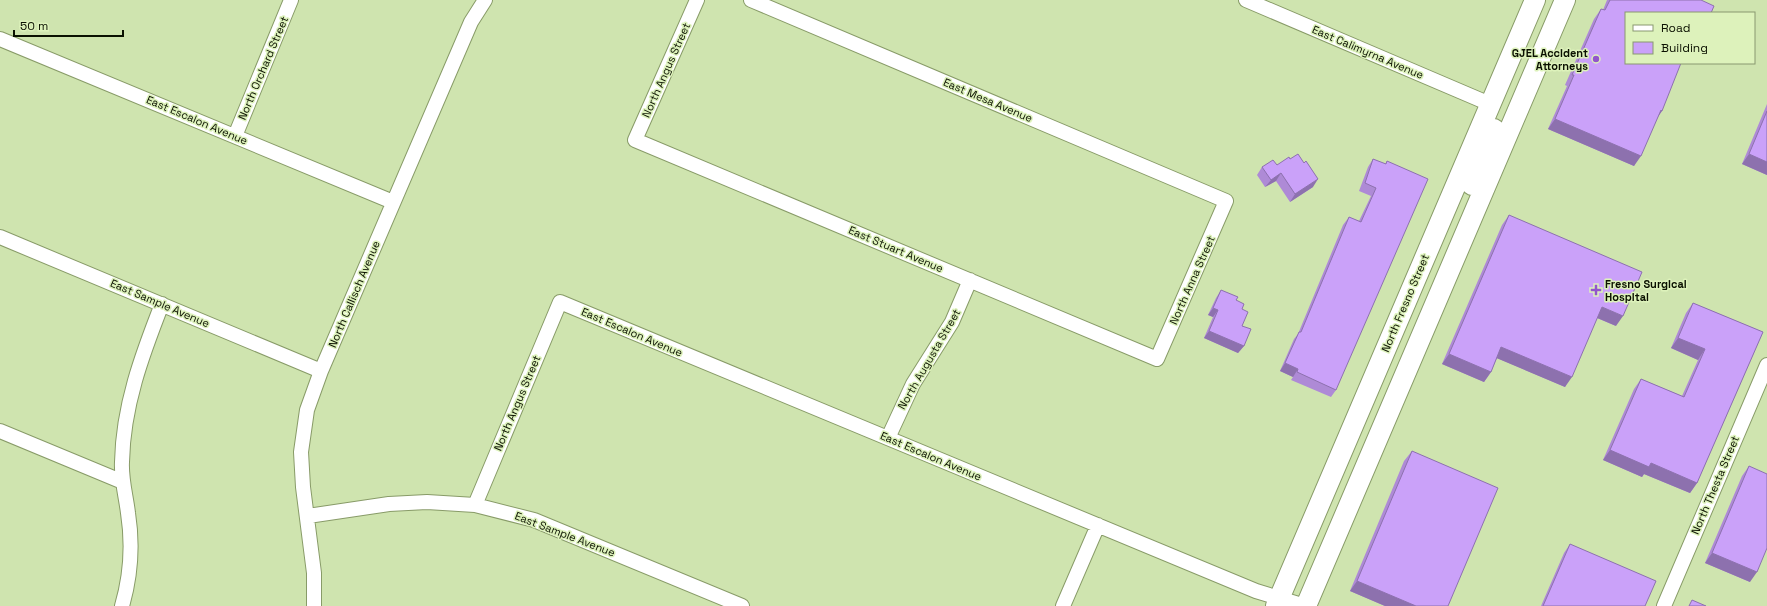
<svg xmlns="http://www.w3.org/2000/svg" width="1767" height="606" viewBox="0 0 1767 606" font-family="'Space Grotesk',sans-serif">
  <rect width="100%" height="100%" fill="#cfe4af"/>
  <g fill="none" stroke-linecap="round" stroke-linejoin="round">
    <defs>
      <path id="street" d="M 697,0 L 635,140 L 1157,359 L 1226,201 L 751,0
        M 1246,0 L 1490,104
        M 0,39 L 393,202
        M 235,136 L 291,0
        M 0,237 L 321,371
        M 0,431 L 123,482
        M 888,438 L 913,384 L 952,322 L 970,280
        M 475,505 L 560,302 L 1256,591 L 1305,606
        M 308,516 L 389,504 L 427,502 L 475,505 L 534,520 L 742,606
        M 122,606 C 131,575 133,545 128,513 C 126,496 121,479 122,462 C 123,406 142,355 162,304
        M 314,606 L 314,573 L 303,487 L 301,452 L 307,410 L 321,371 L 471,22 L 485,0
        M 1063,606 L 1098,525
        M 1664,606 L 1767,365"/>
      <path id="secondary" d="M 1472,185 L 1494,129
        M 1276,606 L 1535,0
        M 1306,606 L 1565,0"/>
    </defs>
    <!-- street casing -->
    <use href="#street" stroke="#889b68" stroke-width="16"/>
    <!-- secondary casing -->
    <use href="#secondary" stroke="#889b68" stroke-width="22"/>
    <!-- street -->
    <use href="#street" stroke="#fff" stroke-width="14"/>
    <!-- secondary -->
    <use href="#secondary" stroke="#fff" stroke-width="20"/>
  </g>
  <!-- wall -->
  <path fill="#ae8ad6" d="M 1607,0 L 1701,0 L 1626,13 L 1662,111 L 1657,118 L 1634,166 L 1548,129 L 1567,86 L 1565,85 L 1594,19 L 1601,9 L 1603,10 Z
    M 1767,104 L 1767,175 L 1742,164 Z
    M 1373,159 L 1385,164 L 1387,161 L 1336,390 L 1331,397 L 1291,380 L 1293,377 L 1280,371 L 1294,339 L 1298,334 L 1343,225 L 1349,217 L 1359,221 L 1371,196 L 1359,191 L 1368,167 Z
    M 1277,165 L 1313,187 L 1290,202 L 1276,181 L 1265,187 L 1257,175 L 1262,167 Z
    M 1509,215 L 1616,326 L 1597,318 L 1565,387 L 1497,358 L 1491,372 L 1484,382 L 1442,364 L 1502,225 Z
    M 1221,290 L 1236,300 L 1242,309 L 1242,326 L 1244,346 L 1238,353 L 1204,338 L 1213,317 L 1208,315 L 1216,298 Z
    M 1693,303 L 1763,332 L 1697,483 L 1690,493 L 1644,474 L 1642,477 L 1603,460 L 1634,389 L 1641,379 L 1682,396 L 1698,360 L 1671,348 L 1686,313 Z
    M 1412,451 L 1448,606 L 1385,606 L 1350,591 L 1404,461 Z
    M 1749,466 L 1750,582 L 1705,563 L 1742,476 Z
    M 1570,544 L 1645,606 L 1541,606 L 1564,553 Z"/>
  <!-- shaded-wall -->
  <path fill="#8d71ae" d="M 1661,110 L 1662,111 L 1655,121 Z
    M 1555,119 L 1641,156 L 1634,166 L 1548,129 Z
    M 1749,154 L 1767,162 L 1767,175 L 1742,164 Z
    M 1281,173 L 1276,181 L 1265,187 L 1271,180 Z
    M 1318,179 L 1313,187 L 1290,202 L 1295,194 Z
    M 1602,307 L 1623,316 L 1616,326 L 1595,317 Z
    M 1213,308 L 1218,310 L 1213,317 L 1208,315 Z
    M 1209,331 L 1244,346 L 1238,353 L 1204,338 Z
    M 1678,338 L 1705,349 L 1698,360 L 1671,348 Z
    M 1501,347 L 1572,377 L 1565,387 L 1494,357 Z
    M 1449,354 L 1491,372 L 1484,382 L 1442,364 Z
    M 1285,363 L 1298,369 L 1293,377 L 1280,371 Z
    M 1610,450 L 1651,463 L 1697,483 L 1690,493 L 1644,474 L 1642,477 L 1603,460 Z
    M 1712,553 L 1757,572 L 1750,582 L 1705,563 Z
    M 1357,581 L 1416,606 L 1385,606 L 1350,591 Z"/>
  <!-- building -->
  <path fill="#caa1f9" stroke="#8d71ae" d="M 1610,0 L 1701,0 L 1714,6 L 1711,13 L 1626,13 L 1626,63 L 1681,63 L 1662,111 L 1661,110 L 1641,156 L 1555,119 L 1574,75 L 1572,75 L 1601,9 L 1605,10 Z
    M 1767,111 L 1767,162 L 1749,154 Z
    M 1298,154 L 1304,163 L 1306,161 L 1318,179 L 1295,194 L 1281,173 L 1271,180 L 1262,167 L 1273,160 L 1277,165 L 1289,157 L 1290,159 Z
    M 1373,159 L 1386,164 L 1387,161 L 1428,179 L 1336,390 L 1297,372 L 1298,369 L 1285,363 L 1299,332 L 1301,332 L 1349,217 L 1361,222 L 1376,188 L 1365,183 Z
    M 1509,215 L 1642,272 L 1623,316 L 1602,307 L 1572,377 L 1501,347 L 1491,372 L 1449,354 Z
    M 1221,290 L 1238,297 L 1236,300 L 1244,304 L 1242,309 L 1248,312 L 1242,326 L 1251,329 L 1244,346 L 1209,331 L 1218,310 L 1213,308 Z
    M 1693,303 L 1763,332 L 1697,483 L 1651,463 L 1649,467 L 1610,450 L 1641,379 L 1684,397 L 1705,349 L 1678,338 Z
    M 1412,451 L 1498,488 L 1448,606 L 1416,606 L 1357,581 Z
    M 1749,466 L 1767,474 L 1767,548 L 1757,572 L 1712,553 Z
    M 1570,544 L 1656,581 L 1645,606 L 1543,606 Z
    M 1692,600 L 1706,606 L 1689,606 Z"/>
  <!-- markers -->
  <g fill="#9255cc" stroke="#ddf2bb" stroke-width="1.5">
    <circle cx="1596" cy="59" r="4"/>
    <path d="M1594 284h4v4h4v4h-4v4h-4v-4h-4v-4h4z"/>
  </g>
  <g text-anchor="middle" stroke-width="3" stroke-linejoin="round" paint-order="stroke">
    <!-- street labels -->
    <g font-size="11" fill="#0b1101" stroke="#ddf2bb">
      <text transform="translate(1368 52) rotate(23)" y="4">East Calimyrna Avenue</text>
      <text transform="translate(263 68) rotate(-67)" y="4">North Orchard Street</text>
      <text transform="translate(666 70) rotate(-66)" y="4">North Angus Street</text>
      <text transform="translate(988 100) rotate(23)" y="4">East Mesa Avenue</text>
      <text transform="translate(197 120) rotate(23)" y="4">East Escalon Avenue</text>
      <text transform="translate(896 249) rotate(23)" y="4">East Stuart Avenue</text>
      <text transform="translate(1192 280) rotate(-66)" y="4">North Anna Street</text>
      <text transform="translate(354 294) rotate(-67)" y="4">North Callisch Avenue</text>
      <text transform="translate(160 303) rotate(23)" y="4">East Sample Avenue</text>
      <text transform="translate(1405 303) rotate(-67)" y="4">North Fresno Street</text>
      <text transform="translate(632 332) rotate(23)" y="4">East Escalon Avenue</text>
      <text transform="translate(929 359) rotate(-60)" y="4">North Augusta Street</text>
      <text transform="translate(517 403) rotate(-67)" y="4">North Angus Street</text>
      <text transform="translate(931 456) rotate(23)" y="4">East Escalon Avenue</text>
      <text transform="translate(1715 485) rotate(-67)" y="4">North Thesta Street</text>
      <text transform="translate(565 534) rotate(21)" y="4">East Sample Avenue</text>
    </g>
    <!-- poi labels -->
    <g font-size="11" font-weight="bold" fill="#0b1101" stroke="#ddf2bb" text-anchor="end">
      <text x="1588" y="57">GJEL Accident<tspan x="1588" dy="13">Attorneys</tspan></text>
      <text x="1605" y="288" text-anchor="start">Fresno Surgical<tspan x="1605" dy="13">Hospital</tspan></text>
    </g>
  </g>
  <!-- legend -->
  <rect x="1625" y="12" width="130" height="52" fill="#ddf2bb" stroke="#899871"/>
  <rect x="1633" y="25" width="20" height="6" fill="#ffffff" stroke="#899871"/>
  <text x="1661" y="32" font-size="12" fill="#0b1101">Road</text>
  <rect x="1633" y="42" width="20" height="12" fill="#caa1f9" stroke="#899871"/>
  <text x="1661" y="52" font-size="12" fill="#0b1101">Building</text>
  <!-- scale -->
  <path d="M14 30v6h109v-6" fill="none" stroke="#0b1101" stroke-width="2"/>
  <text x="20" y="30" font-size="12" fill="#0b1101" stroke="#ddf2bb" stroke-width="3" paint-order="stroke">50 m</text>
</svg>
